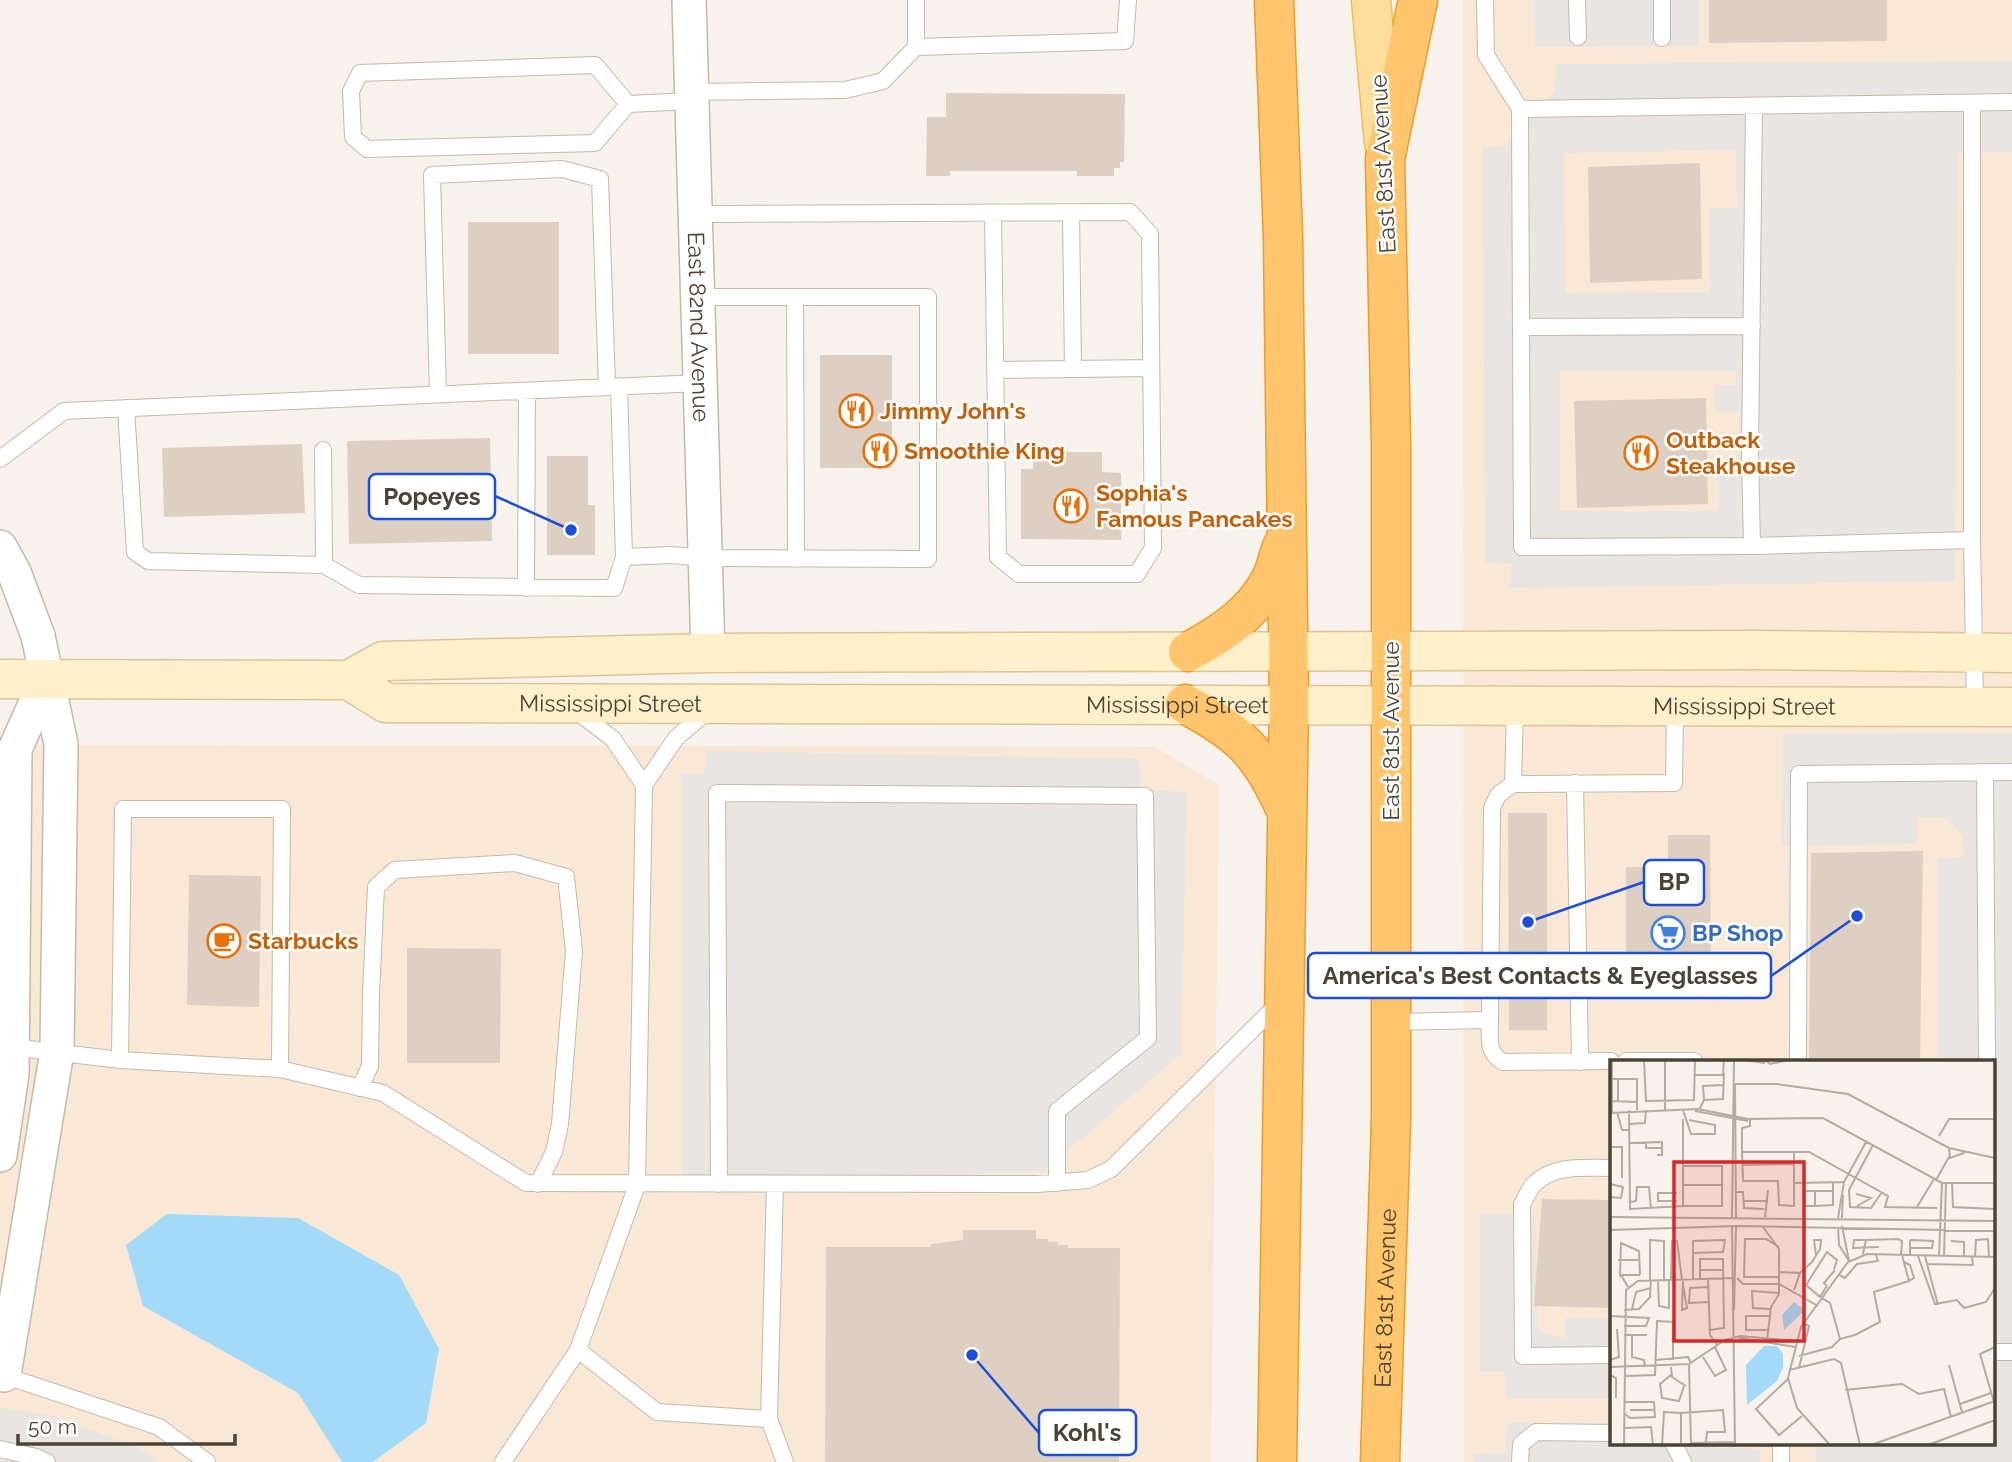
<svg xmlns="http://www.w3.org/2000/svg" width="2012" height="1462" viewBox="0 0 2012 1462" font-family="Raleway,sans-serif">
  <rect width="100%" height="100%" fill="#f7f2eb"/>
  <!-- commercial -->
  <path fill="#f9e8d5" fill-rule="evenodd" d="M 1463,0 L 2012,0 L 2012,1462 L 1464,1462 ZM 1611,1061 L 1993,1061 L 1993,1443 L 1611,1443 Z
    M 0,745 L 1155,747 L 1219,785 L 1211,1462 L 0,1462 Z"/>
  <!-- parking -->
  <path fill="#e8e5e2" fill-rule="evenodd" d="M 1534,0 L 1699,0 L 1699,46 L 1535,47 Z
    M 2012,61 L 2012,152 L 1957,153 L 1955,581 L 1509,588 L 1512,564 L 1485,562 L 1483,147 L 1505,146 L 1555,92 L 1556,64 ZM 1736,150 L 1737,208 L 1709,209 L 1710,292 L 1565,293 L 1564,153 ZM 1560,371 L 1736,371 L 1736,385 L 1715,385 L 1715,412 L 1739,413 L 1739,469 L 1718,470 L 1718,511 L 1560,511 Z
    M 2012,733 L 2012,1462 L 1816,1462 L 1816,1443 L 1993,1443 L 1993,1061 L 1938,1061 L 1937,858 L 1965,857 L 1962,836 L 1956,827 L 1942,817 L 1918,817 L 1917,844 L 1781,846 L 1783,734 Z
    M 708,751 L 1139,759 L 1141,790 L 1187,792 L 1181,1054 L 1041,1173 L 681,1177 L 681,774 L 704,774 Z
    M 1480,1214 L 1536,1215 L 1537,1325 L 1544,1334 L 1565,1338 L 1565,1318 L 1611,1318 L 1611,1399 L 1507,1399 L 1505,1372 L 1480,1372 Z
    M 0,1407 L 55,1417 L 137,1447 L 162,1462 L 0,1462 Z
    M 1508,1423 L 1611,1423 L 1611,1443 L 1709,1443 L 1716,1448 L 1760,1449 L 1760,1462 L 1473,1462 L 1473,1453 L 1505,1454 Z"/>
  <!-- water -->
  <path fill="#a2daf8" d="M 167,1214 L 298,1218 L 399,1275 L 439,1349 L 426,1423 L 373,1462 L 342,1462 L 298,1393 L 143,1306 L 126,1245 Z"/>
  <!-- building -->
  <path fill="#ddd0c2" d="M 1709,0 L 1887,0 L 1887,41 L 1709,43 Z
    M 946,93 L 1125,94 L 1124,162 L 1120,162 L 1120,168 L 1114,168 L 1114,176 L 1077,176 L 1077,171 L 950,171 L 950,176 L 926,176 L 927,117 L 946,117 Z
    M 1700,163 L 1702,279 L 1590,283 L 1588,167 Z
    M 468,222 L 559,222 L 559,354 L 468,354 Z
    M 820,355 L 892,355 L 892,468 L 820,468 Z
    M 1706,398 L 1708,504 L 1577,508 L 1574,401 Z
    M 490,438 L 492,541 L 349,544 L 347,441 Z
    M 302,444 L 305,513 L 164,517 L 162,448 Z
    M 1033,452 L 1102,452 L 1102,472 L 1121,473 L 1121,540 L 1021,539 L 1021,469 L 1033,469 Z
    M 547,456 L 588,456 L 588,505 L 595,505 L 595,555 L 547,555 Z
    M 1508,813 L 1547,813 L 1547,1030 L 1509,1030 Z
    M 1668,835 L 1710,835 L 1711,999 L 1626,999 L 1626,867 L 1668,867 Z
    M 1923,851 L 1920,1061 L 1809,1061 L 1811,853 Z
    M 189,875 L 261,876 L 259,1007 L 187,1005 Z
    M 407,948 L 501,949 L 500,1063 L 407,1063 Z
    M 1542,1199 L 1611,1200 L 1611,1308 L 1534,1306 Z
    M 963,1230 L 1036,1230 L 1036,1239 L 1048,1239 L 1048,1242 L 1058,1242 L 1058,1245 L 1068,1245 L 1068,1248 L 1120,1248 L 1119,1462 L 825,1462 L 826,1247 L 930,1247 L 931,1244 L 963,1240 Z"/>
  <g fill="none" stroke-linecap="round" stroke-linejoin="round">
    <defs>
      <path id="lane" d="M 916,0 L 916,47
        M 1485,0 L 1486,55 L 1520,109 L 2012,102
        M 1577,0 L 1578,37
        M 1662,0 L 1662,38
        M 692,92 L 845,90 L 883,81 L 916,47 L 1125,41 L 1128,0
        M 628,104 L 595,143 L 367,149 L 353,137 L 351,91 L 360,73 L 595,65 L 628,104 L 692,101
        M 1520,109 L 1522,547 L 1752,546 L 1972,540 L 1972,103
        M 1071,213 L 1073,369
        M 695,214 L 1130,212 L 1150,234 L 1153,548 L 1137,574 L 1019,574 L 998,557 L 993,214
        M 795,297 L 796,559
        M 1521,327 L 1752,326
        M 995,370 L 1151,368
        M 619,386 L 624,557
        M 438,394 L 432,175 L 562,169 L 600,179 L 607,386
        M 126,408 L 135,552 L 148,561 L 324,565 L 359,585 L 614,588 L 624,557 L 672,555 L 705,558 L 928,559 L 928,297 L 698,297
        M 323,450 L 324,565
        M 0,459 L 64,411 L 700,383
        M 1972,540 L 1975,707
        M 1752,546 L 1750,454 L 1754,106
        M 526,588 L 527,391
        M 575,710 L 613,739 L 644,785
        M 1985,773 L 1987,1061
        M 1575,783 L 1580,1062
        M 1513,784 L 1515,706
        M 1490,1020 L 1492,808 L 1498,795 L 1513,784 L 1674,783 L 1675,706
        M 1391,1022 L 1490,1020 C 1490,1037 1486,1052 1503,1062 L 1611,1061
        M 12,1047 L 120,1060 L 280,1069 L 383,1093 L 526,1183 L 1037,1184 L 1088,1180 L 1111,1169 L 1280,1002
        M 120,1060 L 123,809 L 282,809 L 280,1069
        M 1626,1061 L 1694,1061
        M 1798,1061 L 1799,774 L 2012,772
        M 360,1088 L 370,1066 L 371,994 L 376,887 L 395,870 L 515,863 L 566,877 L 574,951 L 560,1124 L 554,1152 L 538,1184
        M 1611,1168 C 1585,1168 1554,1164 1534,1184 C 1529,1189 1526,1198 1522,1204 L 1523,1356 L 1611,1355
        M 719,1184 L 717,793 L 1145,796 L 1148,1038 L 1057,1111 L 1057,1183
        M 578,1350 L 657,1412 L 769,1419 L 775,1184
        M 1993,1352 L 2012,1352
        M 0,1374 L 159,1427 L 207,1462
        M 769,1419 L 785,1462
        M 1673,1443 L 1683,1462
        M 1781,1443 L 1781,1462
        M 0,1449 L 36,1457 L 47,1462
        M 503,1462 L 578,1350 L 637,1185 L 644,785 L 676,738 L 709,710
        M 1520,1462 L 1521,1444 L 1536,1432 L 1611,1433"/>
      <g id="street">
        <path id="s1" d="M 689,0 L 708,653"/>
        <path d="M 0,547 L 14,572 L 38,636 L 61,744 L 57,1051 L 4,1375"/>
        <path d="M 0,1155 L 12,1074 L 15,749 L 47,678"/>
      </g>
      <g id="secondary">
        <path d="M 0,679 L 349,680 L 383,661 L 708,653 L 1758,650 L 2012,653"/>
        <path id="s2" d="M 349,680 L 386,703 L 2012,707"/>
      </g>
      <path id="primary" d="M 1371,0 L 1384,143"/>
      <g id="highway">
        <path d="M 1274,0 L 1283,237 L 1289,704 L 1277,1462"/>
        <path d="M 1188,652 C 1221,634 1253,614 1271,579 C 1276,569 1278,557 1282,547"/>
        <path d="M 1185,704 C 1240,733 1259,751 1285,808"/>
        <path id="s3" d="M 1380,1462 L 1391,1120 L 1391,444 L 1385,159 L 1418,0"/>
      </g>
    </defs>
    <!-- lane casing -->
    <use href="#lane" stroke="#c3baac" stroke-width="18"/>
    <!-- street casing -->
    <use href="#street" stroke="#c3baac" stroke-width="36"/>
    <!-- secondary casing -->
    <use href="#secondary" stroke="#dbc596" stroke-width="41"/>
    <!-- primary casing -->
    <use href="#primary" stroke="#f0bc5f" stroke-width="41"/>
    <!-- highway casing -->
    <use href="#highway" stroke="#ed9c2e" stroke-width="41"/>
    <!-- lane -->
    <use href="#lane" stroke="#fff" stroke-width="16"/>
    <!-- street -->
    <use href="#street" stroke="#fff" stroke-width="33"/>
    <!-- secondary -->
    <use href="#secondary" stroke="#fff0cc" stroke-width="38"/>
    <!-- primary -->
    <use href="#primary" stroke="#ffdd9b" stroke-width="38"/>
    <!-- highway -->
    <use href="#highway" stroke="#ffc66d" stroke-width="38"/>
  </g>
  <!-- icons -->
  <defs>
    <symbol id="restaurant-ring" viewBox="-11 -11 22 22"><circle r="9.5" fill="#fff" stroke="#e8710a" stroke-width="1.5"/><path d="M-5-6h1v4h1v-4h1v4h1v-4h1v5L-1.5 .5V6h-2V.5L-5-1ZM5-6V6H3V1.5H1.5Q1.5-4 5-6Z" fill="#e8710a"/></symbol>
    <symbol id="supermarket-ring" viewBox="-11 -11 22 22"><circle r="9.5" fill="#fff" stroke="#3f7fe0" stroke-width="1.5"/><path d="M-6-5.5h2.5l.6 2H6L4.5 2H-2.5L-4.4-4H-6ZM-1.5 3.2a1.3 1.3 0 1 0 .1 0ZM3 3.2a1.3 1.3 0 1 0 .1 0Z" fill="#3f7fe0"/></symbol>
    <symbol id="cafe-ring" viewBox="-11 -11 22 22"><circle r="9.5" fill="#fff" stroke="#e8710a" stroke-width="1.5"/><path d="M-5.5-4.5H6V0H3Q3 3.5 0 3.5H-2.5Q-5.5 3.5-5.5 0ZM3-3.2v2h1.7v-2ZM-6 4.5H4V6H-6Z" fill="#e8710a"/></symbol>
  </defs>
  <g fill-rule="evenodd">
    <use href="#restaurant-ring" x="837" y="392" width="38" height="38"/>
    <use href="#restaurant-ring" x="861" y="432" width="38" height="38"/>
    <use href="#restaurant-ring" x="1622" y="434" width="38" height="38"/>
    <use href="#restaurant-ring" x="1052" y="487" width="38" height="38"/>
    <use href="#supermarket-ring" x="1649" y="914" width="38" height="38"/>
    <use href="#cafe-ring" x="205" y="922" width="38" height="38"/>
  </g>
  <g text-anchor="middle" stroke-width="5" stroke-linejoin="round" paint-order="stroke">
    <!-- street labels -->
    <g font-size="23" fill="#4c4337" stroke="#fff">
      <text transform="translate(1383 164) rotate(-93)" y="8">East 81st Avenue</text>
      <text dy="8" stroke="none"><textPath href="#s1" startOffset="327">East 82nd Avenue</textPath></text>
      <text dy="8" stroke="none"><textPath href="#s2" startOffset="268">Mississippi Street</textPath></text>
      <text dy="8" stroke="none"><textPath href="#s2" startOffset="835">Mississippi Street</textPath></text>
      <text dy="8" stroke="none"><textPath href="#s2" startOffset="1402">Mississippi Street</textPath></text>
      <text transform="translate(1391 731) rotate(-90)" y="8">East 81st Avenue</text>
      <text dy="8" stroke="none"><textPath href="#s3" startOffset="164">East 81st Avenue</textPath></text>
    </g>
    <!-- food labels -->
    <g font-size="23" font-weight="bold" fill="#c56008" stroke="#fff" text-anchor="start">
      <text x="880" y="419">Jimmy John's</text>
      <text x="1666" y="448">Outback<tspan x="1666" dy="26">Steakhouse</tspan></text>
      <text x="904" y="459">Smoothie King</text>
      <text x="1096" y="501">Sophia's<tspan x="1096" dy="26">Famous Pancakes</tspan></text>
      <text x="248" y="949">Starbucks</text>
    </g>
    <!-- shop labels -->
    <g font-size="23" font-weight="bold" fill="#366cbe" stroke="#fff" text-anchor="start">
      <text x="1692" y="941">BP Shop</text>
    </g>
  </g>
  <!-- overview -->
  <g transform="translate(1610 1060)">
    <rect width="385" height="385" fill="#f7f2eb"/>
    <path d="M 184,242 L 195,250 L 174,270 L 172,255 ZM 154,286 L 167,286 L 173,294 L 173,307 L 167,321 L 137,345 L 136,305 Z" fill="#a2daf8"/>
    <path fill="none" stroke="#b3aca3" stroke-width="2" d="M 34,0 L 36,41 L 84,40 L 85,0M 134,0 L 155,3M 155,0 L 160,4 L 179,0M 85,15 L 113,15 L 114,0M 2,19 L 27,19 L 27,50M 125,24 L 167,24 L 238,34 L 339,88 L 385,98M 125,24 L 126,159M 94,40 L 93,26 L 113,25M 2,41 L 27,42M 8,41 L 8,19M 90,48 L 94,40 L 113,39 L 114,13M 19,50 L 20,149 L 73,146 L 73,59M 55,50 L 55,0M 73,50 L 81,74 L 105,74 L 105,65 L 79,60M 85,51 L 138,61M 7,52 L 12,70 L 19,70M 0,53 L 88,49 L 138,59 L 213,58 L 332,123 L 385,123M 2,53 L 2,0M 19,64 L 35,63 L 36,50M 329,76 L 339,59 L 385,59M 36,82 L 36,88 L 52,88M 20,83 L 52,82 L 52,95 L 47,95M 263,85 L 239,130 L 240,147 L 261,148 L 272,132M 0,87 L 12,87 L 12,118M 339,88 L 340,98 L 354,93M 132,92 L 132,68 L 140,66 L 140,60M 184,92 L 184,146 L 169,145 L 168,121 L 133,121 L 132,92 L 199,92 L 278,136 L 275,147 L 327,148M 132,105 L 184,104M 73,106 L 112,106 L 112,146 L 73,146M 326,120 L 339,97M 184,123 L 234,122M 194,123 L 195,131 L 223,131 L 223,122M 342,123 L 343,147 L 385,149M 0,124 L 13,127 L 11,138 L 0,137M 73,125 L 112,125M 195,131 L 194,146 L 205,146 L 205,131M 126,132 L 133,132 L 134,148 L 154,149M 246,134 L 261,138 L 247,146M 67,141 L 48,141 L 48,133 L 67,133M 133,141 L 158,141M 20,142 L 26,141 L 27,127 L 39,127 L 41,149M 205,146 L 223,145 L 223,131M 307,147 L 324,119M 0,157 L 385,161M 122,157 L 124,0M 155,157 L 158,130M 228,158 L 234,122 L 256,82M 232,158 L 233,135M 122,166 L 125,385M 232,166 L 239,201M 153,167 L 169,189 L 169,234 L 161,247 L 157,280M 228,167 L 229,185 L 239,201M 0,170 L 126,166 L 385,171M 256,180 L 244,180 L 243,188 L 269,187M 341,181 L 354,182 L 354,197M 169,187 L 156,179 L 135,179 L 134,217 L 169,217M 300,188 L 322,188 L 323,181 L 301,180 L 300,181 L 300,196M 83,193 L 113,192 L 115,180 L 83,181 L 83,219M 253,194 L 256,180 L 288,179 L 292,181 L 291,195M 308,196 L 325,244 L 347,240 L 354,248 L 376,242 L 385,228M 315,196 L 317,204 L 363,205 L 362,197M 329,196 L 332,123M 334,197 L 336,123M 365,197 L 366,180 L 378,179 L 379,197M 8,200 L 30,200M 294,202 L 300,205 L 304,218 L 299,221M 317,204 L 328,245M 90,210 L 113,210M 169,212 L 190,213 L 184,230M 190,213 L 202,202 L 210,189 L 211,180 L 204,180 L 206,195M 229,215 L 235,218 L 247,204 L 268,201 L 266,195M 10,217 L 11,183 L 29,191 L 30,215M 127,218 L 133,224 L 169,224 L 208,246M 73,219 L 72,250 L 77,248 L 73,225M 90,219 L 90,199 L 113,199 L 114,268 L 100,270M 98,219 L 100,275 L 107,285M 40,220 L 40,180 L 54,181 L 54,220M 48,220 L 49,246 L 59,248 L 59,220M 61,220 L 62,181 L 67,181 L 72,220M 217,226 L 210,237 L 220,243 L 230,279 L 245,275 L 270,262 L 264,232 L 299,221 L 292,195M 217,226 L 214,223 L 225,210M 18,227 L 11,215 L 30,215M 98,227 L 80,228 L 79,243 L 99,242M 210,237 L 196,225 L 217,192 L 227,200 L 224,209M 22,249 L 26,232 L 41,228M 160,249 L 143,248 L 142,231 L 169,233M 14,250 L 29,249 L 40,237 L 41,220M 124,250 L 126,167M 0,256 L 39,258 L 36,266 L 14,266M 158,270 L 136,270 L 136,256 L 159,256M 14,275 L 37,275M 22,275 L 22,297 L 34,300 L 35,307M 125,277 L 185,287M 189,296 L 222,287 L 230,279M 93,297 L 105,316 L 116,310 L 105,287M 0,300 L 9,297 L 7,269M 46,300 L 78,297 L 81,303M 339,305 L 352,352M 0,307 L 79,304 L 115,280 L 130,276 L 186,281M 61,307 L 62,317 L 76,326M 189,308 L 199,266 L 193,263M 179,310 L 224,299 L 231,303 L 250,385M 0,315 L 6,318 L 6,338M 61,315 L 50,324 L 52,338 L 69,341 L 74,326M 14,316 L 45,315 L 47,261 L 63,262 L 63,300M 178,319 L 146,349 L 169,375 L 192,356M 235,330 L 292,324 L 309,334 L 334,329 L 341,357M 384,342 L 370,294 L 385,287M 350,344 L 381,333M 20,350 L 44,350M 14,353 L 20,358 L 45,357 L 44,342 L 14,342M 71,353 L 113,350 L 115,372 L 97,372 L 96,382M 14,368 L 41,367 L 43,385 L 81,385 L 79,304M 81,383 L 125,382M 14,385 L 16,230 L 28,221 L 122,218M 52,385 L 54,352 L 71,353 L 71,385M 220,385 L 187,348 L 178,318 L 191,267 L 238,202 L 257,194 L 385,197M 261,385 L 385,341M 318,385 L 385,360"/>
    <path fill="#d62828" fill-opacity="0.15" stroke="#d62828" stroke-width="3.5" d="M 64,102 L 194,102 L 194,281 L 64,281 Z"/>
    <rect width="385" height="385" fill="none" stroke="#4c4337" stroke-width="3.5"/>
  </g>
  <!-- callouts -->
  <path fill="none" stroke="#1d4ed8" stroke-width="2.5" d="M571 530L495 496M1528 922L1644 882M1857 916L1771 976M972 1355L1039 1433"/>
  <g fill="#1d4ed8" stroke="#fff" stroke-width="2.5">
    <circle cx="571" cy="530" r="7"/>
    <circle cx="1528" cy="922" r="7"/>
    <circle cx="1857" cy="916" r="7"/>
    <circle cx="972" cy="1355" r="7"/>
  </g>
  <g fill="#fff" stroke="#1d4ed8" stroke-width="2.5">
    <rect x="369" y="474" width="126" height="45" rx="7"/>
    <rect x="1644" y="860" width="60" height="45" rx="7"/>
    <rect x="1308" y="953" width="463" height="45" rx="7"/>
    <rect x="1039" y="1410" width="97" height="45" rx="7"/>
  </g>
  <g font-size="24" text-anchor="middle" font-weight="bold" fill="#4c4337">
    <text x="432" y="505">Popeyes</text>
    <text x="1674" y="890">BP</text>
    <text x="1540" y="984">America's Best Contacts &amp; Eyeglasses</text>
    <text x="1087" y="1441">Kohl's</text>
  </g>
  <!-- scale -->
  <path d="M18 1434v10h217v-10" fill="none" stroke="#4c4337" stroke-width="3.5"/>
  <text x="28" y="1434" font-size="21" fill="#4c4337" stroke="#ffffff" stroke-width="5" paint-order="stroke">50 m</text>
</svg>
